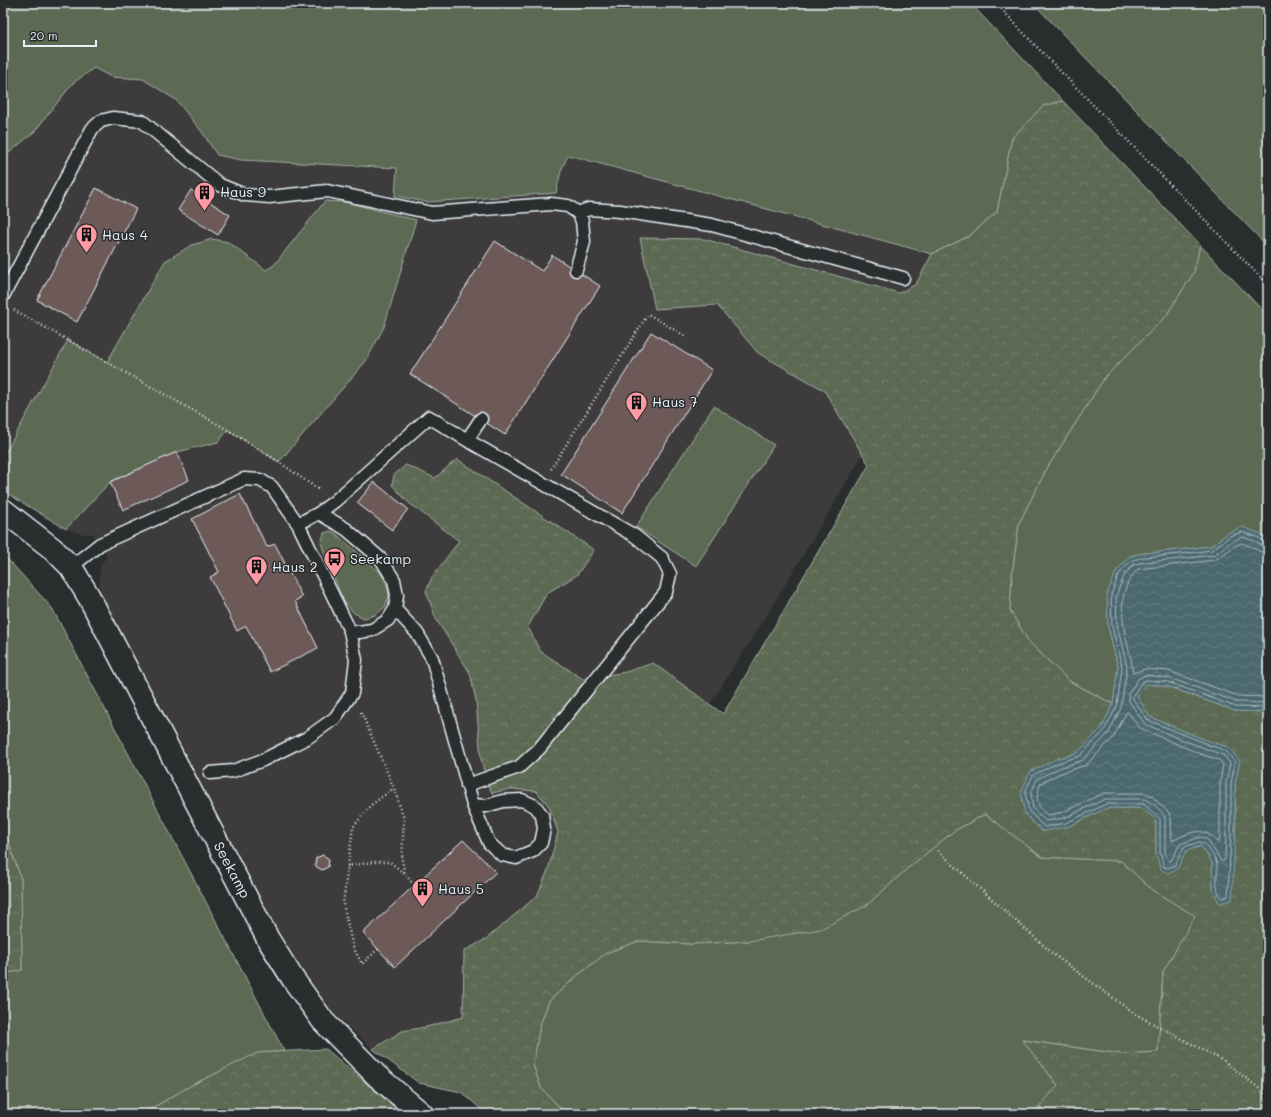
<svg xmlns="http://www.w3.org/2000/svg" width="1271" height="1117" viewBox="0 0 1271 1117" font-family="Mali,sans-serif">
  <defs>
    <pattern id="forest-crowns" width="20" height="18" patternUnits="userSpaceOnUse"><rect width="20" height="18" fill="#5b6a53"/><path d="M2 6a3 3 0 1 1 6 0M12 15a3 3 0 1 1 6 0" fill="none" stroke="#73806c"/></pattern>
    <pattern id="water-waves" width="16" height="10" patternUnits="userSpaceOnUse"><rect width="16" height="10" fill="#4b686e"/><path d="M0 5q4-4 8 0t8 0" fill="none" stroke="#657e83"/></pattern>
  </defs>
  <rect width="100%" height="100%" fill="#2a2d2e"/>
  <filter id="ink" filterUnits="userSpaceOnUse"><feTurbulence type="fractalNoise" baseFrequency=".025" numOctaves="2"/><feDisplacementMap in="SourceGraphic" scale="8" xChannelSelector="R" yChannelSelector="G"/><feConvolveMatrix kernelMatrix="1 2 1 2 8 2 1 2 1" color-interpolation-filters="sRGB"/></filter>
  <g filter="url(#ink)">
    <!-- built -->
    <path fill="#3e3a3b" d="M 3,19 L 147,38 L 619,169 L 962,262 L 917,358 L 844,487 L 773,605 L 707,709 L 419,1083 L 373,1049 L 324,1005 L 281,936 L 100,592 L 99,576 L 101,564 L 107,556 L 93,534 L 82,534 L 66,529 L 3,491 Z"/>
    <!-- grass -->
    <path fill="#5b6a53" stroke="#a2aea6" d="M 3,3 L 970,3 L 1063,101 L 1043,106 L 1012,138 L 997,212 L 969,236 L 932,254 L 568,155 L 561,171 L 556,193 L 427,202 L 395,196 L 397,168 L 241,160 L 217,155 L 202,132 L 176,100 L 143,79 L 111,77 L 94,68 L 73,83 L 34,132 L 9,153 L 3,154 Z
      M 1033,3 L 1268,3 L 1268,247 Z
      M 325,201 L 345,202 L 416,220 L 384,327 L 366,361 L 279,462 L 228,430 L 218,442 L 177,452 L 110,482 L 66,529 L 3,491 L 3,451 L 7,450 L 68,340 L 107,362 L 165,261 L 192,245 L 212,239 L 228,242 L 266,270 L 274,265 Z
      M 1200,245 L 1268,316 L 1268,539 L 1259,533 L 1228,533 L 1211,546 L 1170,551 L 1144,553 L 1130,556 L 1116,572 L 1108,626 L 1118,667 L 1113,704 L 1069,681 L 1029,642 L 1010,611 L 1012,574 L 1019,523 L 1047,468 L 1105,377 L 1166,316 L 1194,272 Z
      M 714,406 L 774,445 L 696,566 L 636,527 Z
      M 330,531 L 335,533 L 381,573 L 387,585 L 389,596 L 385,607 L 375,615 L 364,618 L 354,613 L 344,602 L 326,558 L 321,543 L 324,533 Z
      M 3,554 L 52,608 L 284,1051 L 256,1054 L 190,1086 L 142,1114 L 5,1114 L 3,1104 L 3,974 L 22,970 L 21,879 L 3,826 Z
      M 985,814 L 1042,857 L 1121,861 L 1152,890 L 1196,916 L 1163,972 L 1158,1052 L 1121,1054 L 1023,1040 L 1058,1086 L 1033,1114 L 566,1114 L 541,1088 L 533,1065 L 540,1025 L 549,1001 L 578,975 L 606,953 L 639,941 L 691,944 L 749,941 L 867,905 L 907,869 L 954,831 Z"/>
    <!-- forest -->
    <path fill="url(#forest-crowns)" stroke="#a2aea6" d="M 1063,101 L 1200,245 L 1194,272 L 1166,316 L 1105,377 L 1047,468 L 1019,523 L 1012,574 L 1010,611 L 1029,642 L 1069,681 L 1113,704 L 1101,729 L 1077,753 L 1056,759 L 1067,827 L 1107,808 L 1143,808 L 1156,820 L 1156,854 L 1186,851 L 1201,846 L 1212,862 L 1213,889 L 1235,837 L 1235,784 L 1239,761 L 1228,747 L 1208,741 L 1150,717 L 1136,696 L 1145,684 L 1166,686 L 1235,711 L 1268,712 L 1268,1114 L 1033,1114 L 1058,1085 L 1022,1040 L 1121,1054 L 1158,1052 L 1163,972 L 1195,916 L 1152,890 L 1121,861 L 1042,857 L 985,814 L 954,831 L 907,869 L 867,905 L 821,929 L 749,941 L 691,944 L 639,941 L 606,953 L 578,975 L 549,1001 L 540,1025 L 533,1065 L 541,1088 L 566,1114 L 487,1114 L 461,1092 L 419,1083 L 373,1049 L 402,1031 L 426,1027 L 463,1017 L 464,951 L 486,939 L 537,896 L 548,870 L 558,832 L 549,806 L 536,791 L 510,789 L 492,793 L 486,779 L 481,759 L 476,701 L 470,673 L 436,619 L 426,591 L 432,577 L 459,541 L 409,503 L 392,485 L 394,475 L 406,465 L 435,478 L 457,459 L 594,550 L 577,575 L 547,593 L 528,627 L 540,651 L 583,679 L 626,672 L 653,663 L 723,714 L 869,465 L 824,390 L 758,353 L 717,305 L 655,309 L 640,238 L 704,239 L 899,293 L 916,284 L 932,254 L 969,236 L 997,212 L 1012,138 L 1043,106 Z
      M 3,826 L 21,879 L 22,970 L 3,974 Z
      M 326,1049 L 403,1114 L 142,1114 L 190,1086 L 257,1053 Z"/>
    <!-- water -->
    <path fill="url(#water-waves)" stroke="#8a9fa5" d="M 1242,527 L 1259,533 L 1268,539 L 1268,712 L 1235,711 L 1167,686 L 1145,684 L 1137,696 L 1150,717 L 1208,741 L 1228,747 L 1240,761 L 1235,784 L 1235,837 L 1232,900 L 1219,903 L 1213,889 L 1212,862 L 1201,846 L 1186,851 L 1178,868 L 1168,873 L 1161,870 L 1156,854 L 1156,820 L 1143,808 L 1107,808 L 1067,827 L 1042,831 L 1025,814 L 1021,792 L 1030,772 L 1056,759 L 1077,753 L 1101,729 L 1113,704 L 1118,667 L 1108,626 L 1107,594 L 1116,572 L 1130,556 L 1144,553 L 1170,551 L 1211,546 L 1228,533 Z"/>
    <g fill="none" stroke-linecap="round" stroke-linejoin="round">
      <!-- shore -->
      <path stroke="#a9bac1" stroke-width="1" d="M 1268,542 L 1265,542 L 1257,537 L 1242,532 L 1230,536 L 1212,550 L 1171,555 L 1145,557 L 1132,560 L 1119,574 L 1111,595 L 1112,626 L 1122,667 L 1117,706 L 1104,731 L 1080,756 L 1057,763 L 1033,775 L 1025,792 L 1029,811 L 1044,827 L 1066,823 L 1106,804 L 1144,804 L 1160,819 L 1160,853 L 1164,867 L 1168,868 L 1175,865 L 1184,847 L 1199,842 L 1203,843 C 1207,847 1214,855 1216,861 C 1220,873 1212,887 1222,898 L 1227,897 L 1228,895 L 1231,837 L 1231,784 L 1235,762 L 1226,751 L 1207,744 L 1148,720 L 1133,699 L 1133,695 L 1142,682 L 1146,680 L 1168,682 L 1236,707 L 1268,708
        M 1268,547 L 1264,547 L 1255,541 L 1242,537 L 1232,541 L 1214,555 L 1171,560 L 1146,562 L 1134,564 L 1124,576 L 1116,596 L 1117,625 L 1127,667 L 1121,708 L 1108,734 L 1083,760 L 1059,768 L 1037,779 L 1031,793 L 1033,809 L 1046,821 L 1064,818 L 1105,799 L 1144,799 C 1152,802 1161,810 1165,817 L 1165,852 L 1168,861 L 1171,861 L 1180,844 L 1200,837 L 1204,838 L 1208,840 L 1221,861 L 1224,861 L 1225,859 L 1226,837 L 1226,783 L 1230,763 L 1223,755 L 1175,737 L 1145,724 L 1129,701 L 1128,694 L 1139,678 L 1146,675 L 1169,678 L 1237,702 L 1268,703
        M 1268,553 L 1261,552 L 1252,547 L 1242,543 L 1235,546 L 1215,560 L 1138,569 C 1114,592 1123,626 1130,655 C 1132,661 1132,667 1133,673 L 1145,669 L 1169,671 L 1238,696 L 1268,697
        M 1128,712 L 1139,727 L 1144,730 L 1203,755 L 1219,760 L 1223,764 L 1220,783 L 1220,836 L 1219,842 L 1217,842 C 1206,828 1196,830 1180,837 C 1177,838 1175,840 1172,841 L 1171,818 L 1169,813 L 1152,796 L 1146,793 L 1104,793 L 1063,812 L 1048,815 C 1035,807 1036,795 1041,783 L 1061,773 L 1086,765 L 1113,738 L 1126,713 Z"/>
    </g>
    <!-- building -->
    <path fill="#6d5a58" stroke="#e8f1f8" d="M 96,188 L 136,209 L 77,322 L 37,300 Z
      M 191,190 L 230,215 L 218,235 L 178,210 Z
      M 495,241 L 542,271 L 552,255 L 600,286 L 505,435 L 410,374 Z
      M 651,332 L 712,370 L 622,513 L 561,474 Z
      M 177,452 L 189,480 L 123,510 L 110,482 Z
      M 374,482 L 408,509 L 392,530 L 357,503 Z
      M 240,494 L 267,547 L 275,544 L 302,597 L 295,601 L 318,648 L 270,672 L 246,626 L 237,631 L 210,577 L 219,572 L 192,519 Z
      M 463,840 L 496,872 L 395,967 L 363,933 Z
      M 323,855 L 329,859 L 328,867 L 322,870 L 315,866 L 316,858 Z"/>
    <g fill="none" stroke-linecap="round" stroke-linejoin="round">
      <defs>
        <path id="service" d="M 578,213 L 589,209 L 620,211 L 712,225 L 903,278
          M 3,296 L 92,129 L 101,121 L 113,118 L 142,121 L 220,185 L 245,195 L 269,197 L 327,191 L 432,213 L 551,204 L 568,206 L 578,213 L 582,221 L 584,242 L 576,270
          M 467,440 L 481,419
          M 319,513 L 335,501 L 429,417 L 467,440 L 635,536 L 662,558 L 670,574 L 666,592 L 539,749 L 519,767 L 467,785
          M 71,567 L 100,544 L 244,479 L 260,480 L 272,487 L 298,524 L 350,631 L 359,632 L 372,630 L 388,620 L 395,609 L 397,595 L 394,580 L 381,559 L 346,529 L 319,513 L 298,524
          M 395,609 L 417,633 L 432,658 L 473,805 L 489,843 L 502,855 L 516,858 L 533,851 L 541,843 L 544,829 L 542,815 L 535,806 L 522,800 L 503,801 L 486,806 L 473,805
          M 210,773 L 233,771 L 263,760 L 307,738 L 335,718 L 352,693 L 356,660 L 350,631"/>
        <path id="tertiary" d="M 3,510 L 53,549 L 71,567 L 89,597 L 268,939 L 293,979 L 323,1021 L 377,1076 L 422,1114"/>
      </defs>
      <!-- service casing -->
      <use href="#service" stroke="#e8f1f8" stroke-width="15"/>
      <!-- tertiary casing -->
      <use href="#tertiary" stroke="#e8f1f8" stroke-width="25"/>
      <!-- path -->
      <path stroke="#e8f1f8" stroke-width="2.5" stroke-dasharray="1 3" stroke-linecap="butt" d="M 996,3 L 1031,41 L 1268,285
        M 14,310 L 228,430 L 279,462 L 319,490
        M 551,469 L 648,314 L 685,336
        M 361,712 L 394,788 L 404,819 L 402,860 L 405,874 L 414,885
        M 938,851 L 1053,954 L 1135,1014 L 1224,1061 L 1265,1093 L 1268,1094
        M 347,866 L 374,862 L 390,862 L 405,874
        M 378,949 L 362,964 L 353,947 L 343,904 L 353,827 L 371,805 L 394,788"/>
      <!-- service -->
      <use href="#service" stroke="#2a2d2e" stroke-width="12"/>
      <!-- tertiary -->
      <use href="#tertiary" stroke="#2a2d2e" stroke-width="22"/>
    </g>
  </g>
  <!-- icons -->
  <defs>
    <symbol id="building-pin" viewBox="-11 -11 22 30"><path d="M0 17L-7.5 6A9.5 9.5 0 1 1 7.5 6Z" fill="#ff9aa2" stroke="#2a2d2e"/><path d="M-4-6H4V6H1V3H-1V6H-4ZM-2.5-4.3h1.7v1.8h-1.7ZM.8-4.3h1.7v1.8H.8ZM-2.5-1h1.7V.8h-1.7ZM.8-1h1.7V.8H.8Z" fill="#111"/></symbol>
    <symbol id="bus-pin" viewBox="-11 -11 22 30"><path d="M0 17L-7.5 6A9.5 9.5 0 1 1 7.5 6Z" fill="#ff9aa2" stroke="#2a2d2e"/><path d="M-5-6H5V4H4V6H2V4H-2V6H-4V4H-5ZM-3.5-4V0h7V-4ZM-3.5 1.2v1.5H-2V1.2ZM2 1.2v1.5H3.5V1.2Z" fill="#111"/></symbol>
  </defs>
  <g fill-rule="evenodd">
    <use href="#building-pin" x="192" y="180" width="25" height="34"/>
    <use href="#building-pin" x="74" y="222" width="25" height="34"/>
    <use href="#building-pin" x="624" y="390" width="25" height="34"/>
    <use href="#bus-pin" x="322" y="546" width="25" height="34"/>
    <use href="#building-pin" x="244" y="554" width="25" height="34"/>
    <use href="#building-pin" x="410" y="876" width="25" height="34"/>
  </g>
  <g text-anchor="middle" stroke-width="3" stroke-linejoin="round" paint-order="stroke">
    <!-- poi labels -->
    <g font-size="14" fill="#e8f1f8" stroke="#2a2d2e" text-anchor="start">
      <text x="220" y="197">Haus 9</text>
      <text x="102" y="240">Haus 4</text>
      <text x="652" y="407">Haus 7</text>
      <text x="350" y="564">Seekamp</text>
      <text x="272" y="572">Haus 2</text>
      <text x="438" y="894">Haus 5</text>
    </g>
    <!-- street labels -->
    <g font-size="14" fill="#e8f1f8" stroke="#2a2d2e">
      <text transform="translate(232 870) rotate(62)" y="5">Seekamp</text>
    </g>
  </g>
  <!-- margin -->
  <rect width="1271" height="1117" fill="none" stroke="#2a2d2e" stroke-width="16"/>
  <rect x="8" y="8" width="1255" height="1101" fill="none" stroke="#e8f1f8" stroke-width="1.5" filter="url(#ink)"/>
  <!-- scale -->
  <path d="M24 40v6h72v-6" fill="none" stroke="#e8f1f8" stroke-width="2"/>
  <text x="30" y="40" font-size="12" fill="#e8f1f8" stroke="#2a2d2e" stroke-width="3" paint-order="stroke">20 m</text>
</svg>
